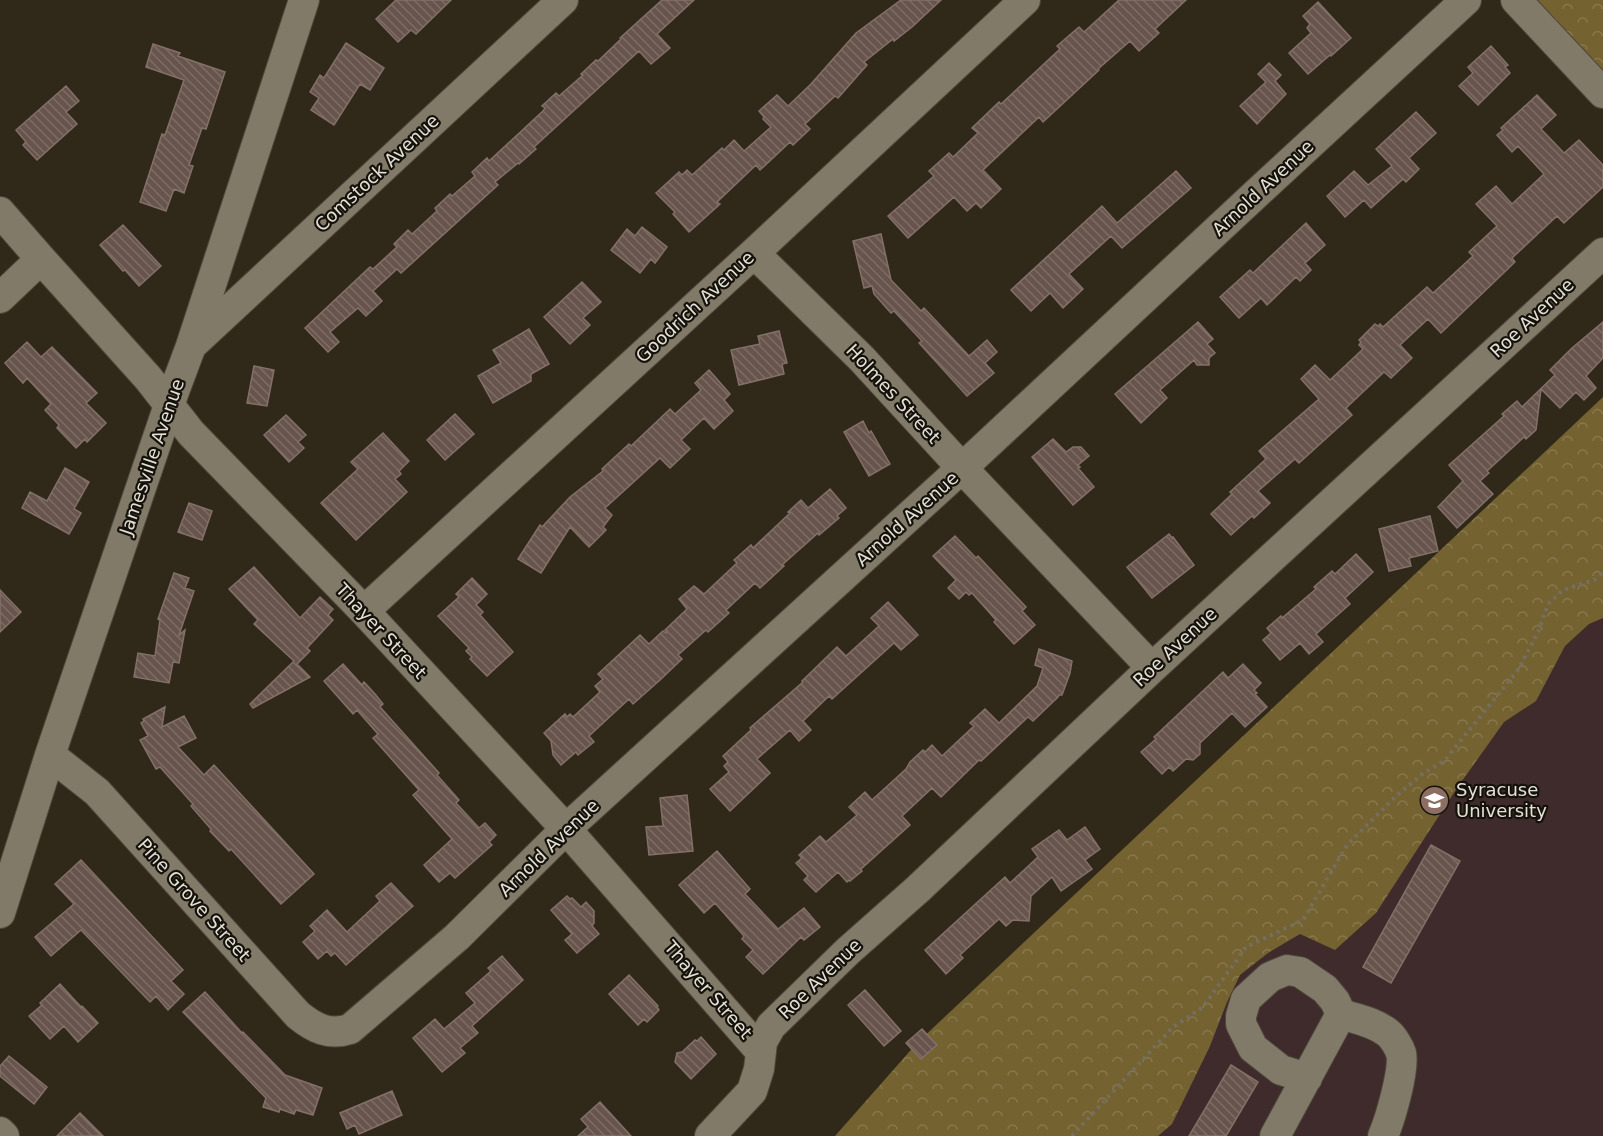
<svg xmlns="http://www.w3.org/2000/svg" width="1603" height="1136" viewBox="0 0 1603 1136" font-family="'DejaVu Sans',sans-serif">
  <defs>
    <pattern id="forest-crowns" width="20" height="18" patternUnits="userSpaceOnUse" patternTransform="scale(1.5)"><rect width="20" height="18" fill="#756231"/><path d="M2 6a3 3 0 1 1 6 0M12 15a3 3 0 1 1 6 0" fill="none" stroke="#88784e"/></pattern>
    <pattern id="building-back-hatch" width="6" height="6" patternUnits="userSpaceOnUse" patternTransform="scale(1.5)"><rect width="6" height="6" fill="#67544d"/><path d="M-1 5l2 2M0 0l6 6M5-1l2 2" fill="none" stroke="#7d6c66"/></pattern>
  </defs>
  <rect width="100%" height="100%" fill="#30291a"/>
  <!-- education -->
  <path fill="#3f2b2b" d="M 1603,465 L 1603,1136 L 930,1136 Z"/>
  <!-- forest -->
  <path fill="url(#forest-crowns)" d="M 1537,0 L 1603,0 L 1603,73 Z
    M 1603,397 L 1603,618 L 1589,624 L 1565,646 L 1536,701 L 1504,722 L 1457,788 L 1376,913 L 1335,950 L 1300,934 L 1268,953 L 1240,975 L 1227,1002 L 1210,1046 L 1172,1124 L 1158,1136 L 835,1136 L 917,1043 Z"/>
  <!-- building -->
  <path fill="url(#building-back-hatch)" stroke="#847068" stroke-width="1.5" d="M 396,0 L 451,0 L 416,34 L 411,30 L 398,42 L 376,19 Z
    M 662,0 L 694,0 L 657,34 L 670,48 L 651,64 L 639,51 L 534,147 L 536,149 L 519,164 L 518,163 L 495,182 L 498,185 L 401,273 L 397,269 L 373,291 L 382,301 L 366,316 L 358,308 L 330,332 L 339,342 L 328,352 L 305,328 L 370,267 L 373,269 L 397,247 L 394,244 L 408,230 L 412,234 L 437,211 L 435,208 L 450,194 L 452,196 L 475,176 L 472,172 L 487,158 L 489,161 L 543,111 L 545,108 L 542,106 L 556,93 L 559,96 L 583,75 L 581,74 L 596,60 L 598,61 L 621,39 L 620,38 Z
    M 901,0 L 941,0 L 912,27 L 894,41 L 893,39 L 864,62 L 867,65 L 838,98 L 835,96 L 805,124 L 810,129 L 793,145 L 790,142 L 760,170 L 756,165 L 717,202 L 720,204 L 689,232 L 673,214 L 675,212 L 656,193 L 679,172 L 682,175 L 687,170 L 692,175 L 722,148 L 724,150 L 734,140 L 744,151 L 771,127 L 763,119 L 764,117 L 759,111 L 777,95 L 788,106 L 811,84 L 856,33 Z
    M 1119,0 L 1186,0 L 1155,29 L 1159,33 L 1139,51 L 1130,41 L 1098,69 L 1099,70 L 1043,122 L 1039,117 L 983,170 L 1001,189 L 981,208 L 976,203 L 967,211 L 954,197 L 908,238 L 888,216 L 934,176 L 929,171 L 949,153 L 953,157 L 978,133 L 972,128 L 999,102 L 1001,104 L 1060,49 L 1057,46 L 1079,27 L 1084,32 Z
    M 1318,2 L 1351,38 L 1331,56 L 1330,55 L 1308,74 L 1289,53 L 1311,33 L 1307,28 L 1310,24 L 1303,16 Z
    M 346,43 L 384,68 L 370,90 L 360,84 L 334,125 L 311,110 L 319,98 L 310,92 L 320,75 L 324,78 Z
    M 153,44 L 180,53 L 178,56 L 225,72 L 206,129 L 202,128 L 189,165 L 193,166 L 184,193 L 174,189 L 166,211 L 140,202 L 162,134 L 165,135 L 184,80 L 146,67 Z
    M 1491,46 L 1508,65 L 1505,67 L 1510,73 L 1478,105 L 1459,86 L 1473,73 L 1468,67 Z
    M 1269,63 L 1281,75 L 1275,81 L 1286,94 L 1257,124 L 1240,106 L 1266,82 L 1258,74 Z
    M 66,86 L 79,101 L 66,112 L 77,124 L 37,160 L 23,145 L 26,142 L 16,130 Z
    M 1537,95 L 1556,115 L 1541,129 L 1564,153 L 1579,140 L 1603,165 L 1603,187 L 1564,223 L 1557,216 L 1512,258 L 1515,262 L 1441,333 L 1428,319 L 1400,345 L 1412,358 L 1391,378 L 1384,372 L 1346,408 L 1352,415 L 1299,463 L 1295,459 L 1258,491 L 1270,503 L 1254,518 L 1252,516 L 1231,535 L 1211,514 L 1232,494 L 1230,492 L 1266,459 L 1259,451 L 1319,399 L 1301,379 L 1315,365 L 1330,380 L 1363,349 L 1359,345 L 1361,342 L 1359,340 L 1375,324 L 1378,326 L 1380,324 L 1383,327 L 1427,287 L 1433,293 L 1473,256 L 1469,252 L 1497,226 L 1476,204 L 1496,186 L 1512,204 L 1544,174 L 1518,146 L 1512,152 L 1497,135 L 1503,130 L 1501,128 Z
    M 1416,112 L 1436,133 L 1409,158 L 1419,169 L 1406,182 L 1403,179 L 1371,208 L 1364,200 L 1345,217 L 1327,196 L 1354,171 L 1368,185 L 1392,166 L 1376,149 Z
    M 1176,171 L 1191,188 L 1122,248 L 1111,236 L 1069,274 L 1083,289 L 1063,308 L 1050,293 L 1031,311 L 1011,290 L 1102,206 L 1117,223 Z
    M 1306,223 L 1325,245 L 1305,263 L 1311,270 L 1300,281 L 1296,277 L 1267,305 L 1261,298 L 1239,318 L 1220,297 L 1250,270 L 1253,273 Z
    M 123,225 L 161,266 L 139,286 L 125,270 L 123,271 L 100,245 Z
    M 642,227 L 667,247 L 655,263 L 651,259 L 640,273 L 611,250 L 627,229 L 635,236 Z
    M 881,234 L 891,280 L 921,311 L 924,308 L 969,356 L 987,340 L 997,352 L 985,363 L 994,373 L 967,396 L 919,343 L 922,341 L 894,311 L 891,313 L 874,294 L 872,286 L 864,288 L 853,241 Z
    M 582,282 L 601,302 L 583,318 L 590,325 L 570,344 L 544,317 Z
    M 1198,322 L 1213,339 L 1207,344 L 1215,353 L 1209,358 L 1209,365 L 1197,365 L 1194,360 L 1160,390 L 1167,398 L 1141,423 L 1115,394 Z
    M 1603,322 L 1603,358 L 1586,376 L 1596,388 L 1584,400 L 1576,392 L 1560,408 L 1541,389 L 1536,430 L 1526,439 L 1524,437 L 1487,471 L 1489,473 L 1480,481 L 1493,494 L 1457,528 L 1438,507 L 1463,481 L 1449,465 L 1504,416 L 1502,414 L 1517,401 L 1522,407 L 1555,375 L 1550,370 L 1572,348 Z
    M 529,329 L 549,364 L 531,374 L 531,381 L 493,403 L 478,376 L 501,363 L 493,350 Z
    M 779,331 L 787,363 L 782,364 L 784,374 L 739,385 L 731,350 L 760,344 L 758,336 Z
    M 27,342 L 41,357 L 52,347 L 97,393 L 86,403 L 106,423 L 87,442 L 85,439 L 76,448 L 57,428 L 59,425 L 45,410 L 51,404 L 27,378 L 23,383 L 5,363 Z
    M 254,366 L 274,370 L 267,406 L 247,403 Z
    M 709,370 L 730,394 L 724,400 L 733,411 L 714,429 L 704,418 L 681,440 L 690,449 L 670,468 L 660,458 L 605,508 L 612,515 L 603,527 L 606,530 L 589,547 L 570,527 L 541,573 L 518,559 L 540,525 L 542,527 L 570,497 L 603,471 L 602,469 L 629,444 L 631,446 L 670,409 L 675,414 L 701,390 L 695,383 Z
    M 455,414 L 474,434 L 445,460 L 427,440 Z
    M 286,415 L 306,435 L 298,442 L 304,448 L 289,462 L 264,435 Z
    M 863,421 L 869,433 L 871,431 L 890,464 L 869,476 L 844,432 Z
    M 383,433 L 409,461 L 399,471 L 401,474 L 395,479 L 407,492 L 356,540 L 321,503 L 358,469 L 351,462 Z
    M 1053,439 L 1066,452 L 1073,447 L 1081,447 L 1089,456 L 1078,465 L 1080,467 L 1078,468 L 1094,487 L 1073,505 L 1032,457 Z
    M 65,468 L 89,482 L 74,509 L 81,513 L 69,534 L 22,508 L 30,492 L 47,501 Z
    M 830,489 L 846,508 L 837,516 L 839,518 L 819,535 L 818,533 L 782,565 L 784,566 L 760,588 L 755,583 L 726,610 L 729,613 L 708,632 L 706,630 L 678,655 L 682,659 L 660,680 L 633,704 L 629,699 L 589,736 L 594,742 L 578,755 L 576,752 L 561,765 L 553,755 L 551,741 L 544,733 L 565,714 L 567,717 L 570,714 L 573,717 L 600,692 L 595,686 L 603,679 L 598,674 L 640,635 L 649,644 L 663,631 L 666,633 L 667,632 L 665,630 L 687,609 L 679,599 L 694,586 L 704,594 L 737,563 L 734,560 L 751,545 L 753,548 L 790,513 L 788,512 L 801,500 L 808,508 Z
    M 189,503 L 212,511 L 202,540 L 178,532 Z
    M 1430,516 L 1438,551 L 1409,558 L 1411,566 L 1389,571 L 1379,529 Z
    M 1169,534 L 1172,538 L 1173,537 L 1194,565 L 1152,598 L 1127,567 Z
    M 955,536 L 976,558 L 978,556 L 1026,607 L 1022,611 L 1035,625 L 1014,644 L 994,622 L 996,620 L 972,593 L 969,595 L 966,592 L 959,599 L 948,588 L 956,580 L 933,556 Z
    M 1356,554 L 1373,572 L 1345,598 L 1350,604 L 1316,634 L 1323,642 L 1309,654 L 1300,643 L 1280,660 L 1263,640 L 1271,633 L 1267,628 L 1281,616 L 1282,618 L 1316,589 L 1314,587 L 1332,571 L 1335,574 Z
    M 254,567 L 300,618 L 320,597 L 333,609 L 328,615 L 333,620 L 307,648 L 310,651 L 297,664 L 310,677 L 253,708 L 250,704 L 294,661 L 254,624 L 258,620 L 229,589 Z
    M 174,573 L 189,578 L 185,588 L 194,591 L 179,635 L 185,630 L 179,663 L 173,662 L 169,683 L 134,677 L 138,653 L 155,656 L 160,620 L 158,619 Z
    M 472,578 L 487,594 L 476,605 L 483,612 L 480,615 L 513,652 L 487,676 L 470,659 L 472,657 L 466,651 L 469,648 L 438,616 L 459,597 L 456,594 Z
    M 0,590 L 21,612 L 0,632 Z
    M 888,602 L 918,635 L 901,650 L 894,643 L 832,699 L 829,696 L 803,721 L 811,730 L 799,741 L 790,730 L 757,759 L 770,773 L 730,811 L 710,789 L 729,772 L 724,766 L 728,762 L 723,756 L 751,730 L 750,728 L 803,682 L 802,681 L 837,647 L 846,656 L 879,626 L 871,618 Z
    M 1039,649 L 1072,661 L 1070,673 L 1062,695 L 1059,695 L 1058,697 L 1033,721 L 1028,717 L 981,761 L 979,760 L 941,797 L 932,788 L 902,816 L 910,825 L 861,869 L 862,871 L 850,881 L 849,880 L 847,882 L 838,872 L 816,892 L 804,880 L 808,876 L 796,863 L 802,858 L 799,855 L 820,836 L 826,842 L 857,815 L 849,807 L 865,792 L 872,800 L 906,769 L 910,762 L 923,750 L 925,752 L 932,745 L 942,756 L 974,726 L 970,723 L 985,709 L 999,723 L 1037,686 L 1043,668 L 1035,665 Z
    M 343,664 L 362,685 L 364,682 L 375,694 L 383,704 L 380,707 L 439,773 L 437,775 L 459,800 L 456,803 L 479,828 L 485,823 L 496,835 L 489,842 L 492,845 L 455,878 L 450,873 L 439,882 L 424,865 L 452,839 L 413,795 L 419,790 L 373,738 L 378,734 L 357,710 L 353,714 L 324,681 Z
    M 1243,664 L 1261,683 L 1254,690 L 1257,693 L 1255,694 L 1267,707 L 1245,727 L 1232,713 L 1200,743 L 1200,754 L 1193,760 L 1186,759 L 1173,771 L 1169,767 L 1162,774 L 1141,752 L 1156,739 L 1154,737 L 1223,672 L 1228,678 Z
    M 165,707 L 162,727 L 184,716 L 196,738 L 178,747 L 204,775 L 214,765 L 314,874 L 281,904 L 231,849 L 229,851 L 210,831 L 211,829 L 191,806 L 193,804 L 160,767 L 156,769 L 140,740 L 148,736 L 141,723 L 144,721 L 143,719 Z
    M 687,795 L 693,851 L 649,855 L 646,827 L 663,826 L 660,798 Z
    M 1085,827 L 1100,849 L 1085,860 L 1092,869 L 1061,891 L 1052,877 L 1031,896 L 1029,921 L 1013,920 L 1006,926 L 999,919 L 960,955 L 963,958 L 946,974 L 925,950 L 1005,877 L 1010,883 L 1038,857 L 1032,849 L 1059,830 L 1067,840 Z
    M 1431,845 L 1460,861 L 1391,983 L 1363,967 Z
    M 717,851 L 750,889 L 745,894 L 778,929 L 804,908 L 820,927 L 804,940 L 801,937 L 763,974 L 746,957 L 753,950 L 742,939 L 744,936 L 715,903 L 704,913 L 679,885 Z
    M 81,860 L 183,970 L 171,981 L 184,994 L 168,1010 L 156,996 L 150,1002 L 81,930 L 51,956 L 35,937 L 74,904 L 55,884 Z
    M 391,883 L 413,906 L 346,965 L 335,953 L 331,956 L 327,951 L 318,959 L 303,942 L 315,931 L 310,926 L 327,910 L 347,932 L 380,901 L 376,896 Z
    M 567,896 L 570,899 L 572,898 L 581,907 L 586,902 L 594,911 L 594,923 L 592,926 L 599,934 L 577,953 L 565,940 L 572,934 L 551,910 Z
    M 502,956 L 523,980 L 472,1026 L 478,1033 L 460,1048 L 465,1053 L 442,1072 L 413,1038 L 435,1019 L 444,1029 L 475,1003 L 466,993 L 491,971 L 488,968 Z
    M 629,975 L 658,1006 L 657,1007 L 659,1010 L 647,1022 L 644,1019 L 638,1025 L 609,994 Z
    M 60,984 L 81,1007 L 82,1006 L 98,1023 L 78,1042 L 64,1026 L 50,1039 L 29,1016 L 42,1005 L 40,1003 Z
    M 865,990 L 901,1031 L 884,1046 L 848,1005 Z
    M 205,992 L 242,1033 L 243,1032 L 285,1075 L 322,1088 L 313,1115 L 296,1110 L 294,1114 L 280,1109 L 279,1112 L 263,1107 L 266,1098 L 183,1012 Z
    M 922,1029 L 937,1045 L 921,1059 L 906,1043 Z
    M 701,1037 L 716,1054 L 691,1079 L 675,1062 L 677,1053 L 682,1052 L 695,1040 L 697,1041 Z
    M 9,1056 L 47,1087 L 34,1104 L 0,1076 L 0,1066 Z
    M 1231,1065 L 1258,1082 L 1226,1136 L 1189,1136 Z
    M 392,1091 L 402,1115 L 359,1134 L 355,1125 L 347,1129 L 340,1113 Z
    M 600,1102 L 631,1136 L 578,1136 L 588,1127 L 581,1119 Z
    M 80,1113 L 103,1136 L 57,1136 Z"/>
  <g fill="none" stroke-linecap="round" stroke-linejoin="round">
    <defs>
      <path id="minor" d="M 1516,0 L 1603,93
        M 0,212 L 41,259 L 148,378 L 191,433 L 364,611 L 566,829 L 761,1052
        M 754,253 L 862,359 L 962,468 L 1152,668
        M 0,298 L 41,259
        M 193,344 L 563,0
        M 364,611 L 754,253 L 1025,0
        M 50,755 L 97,792 L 298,1015 C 314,1028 329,1036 350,1029 L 457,937 L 566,829 L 962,468 L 1257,193 L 1466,0
        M 0,913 L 50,755 L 169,405 L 191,346 L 304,0
        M 1341,1014 C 1356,1019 1375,1022 1388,1033 C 1393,1037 1399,1047 1401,1053 C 1405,1069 1390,1120 1383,1136
        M 0,1132 L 4,1136
        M 710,1136 L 752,1091 L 759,1069 L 762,1042 L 771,1026 L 848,951 L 918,889 L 1152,668 L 1603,253
        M 1275,1136 L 1341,1014 L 1335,1001 L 1325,989 L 1300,972 L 1287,970 L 1270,977 L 1246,999 L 1241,1016 L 1241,1024 L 1253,1048 L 1281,1070 L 1307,1078"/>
    </defs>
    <!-- minor casing -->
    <use href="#minor" stroke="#4d483b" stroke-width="32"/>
    <!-- path -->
    <path stroke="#756f62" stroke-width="4" stroke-dasharray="3 4.5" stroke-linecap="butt" d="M 1072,1136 L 1172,1028 L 1203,1007 L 1246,947 L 1303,920 L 1347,845 L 1395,797 L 1421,775 L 1445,760 L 1518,670 L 1539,630 L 1548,604 L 1563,590 L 1594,580 L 1603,572"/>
    <!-- minor -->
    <use href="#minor" stroke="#827a68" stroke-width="30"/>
  </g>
  <!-- icons -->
  <defs>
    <symbol id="university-disc" viewBox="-11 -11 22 22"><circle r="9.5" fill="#8d6e63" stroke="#15120b"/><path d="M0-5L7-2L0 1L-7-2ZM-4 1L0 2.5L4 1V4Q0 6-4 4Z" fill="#fff"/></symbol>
  </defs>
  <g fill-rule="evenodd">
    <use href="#university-disc" x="1418" y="784" width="33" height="33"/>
  </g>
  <g text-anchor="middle" stroke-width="4.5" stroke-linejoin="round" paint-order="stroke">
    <!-- street labels -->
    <g font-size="18" fill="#e4e0d6" stroke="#15120b">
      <text transform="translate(377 173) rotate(-43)" y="6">Comstock Avenue</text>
      <text transform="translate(1263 188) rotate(-43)" y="6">Arnold Avenue</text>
      <text transform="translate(695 307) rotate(-43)" y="6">Goodrich Avenue</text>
      <text transform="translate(1532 318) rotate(-43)" y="6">Roe Avenue</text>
      <text transform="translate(893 394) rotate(47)" y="6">Holmes Street</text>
      <text transform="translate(152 457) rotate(-71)" y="6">Jamesville Avenue</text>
      <text transform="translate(907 519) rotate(-42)" y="6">Arnold Avenue</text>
      <text transform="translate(381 631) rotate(47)" y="6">Thayer Street</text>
      <text transform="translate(1175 647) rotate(-43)" y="6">Roe Avenue</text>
      <text transform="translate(549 848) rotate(-44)" y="6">Arnold Avenue</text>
      <text transform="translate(194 900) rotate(48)" y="6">Pine Grove Street</text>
      <text transform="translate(820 979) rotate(-44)" y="6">Roe Avenue</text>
      <text transform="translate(708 990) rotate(49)" y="6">Thayer Street</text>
    </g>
    <!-- poi labels -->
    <g font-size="18" fill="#e4e0d6" stroke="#15120b" text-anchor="start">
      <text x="1456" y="796">Syracuse<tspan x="1456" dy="21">University</tspan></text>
    </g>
  </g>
</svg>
